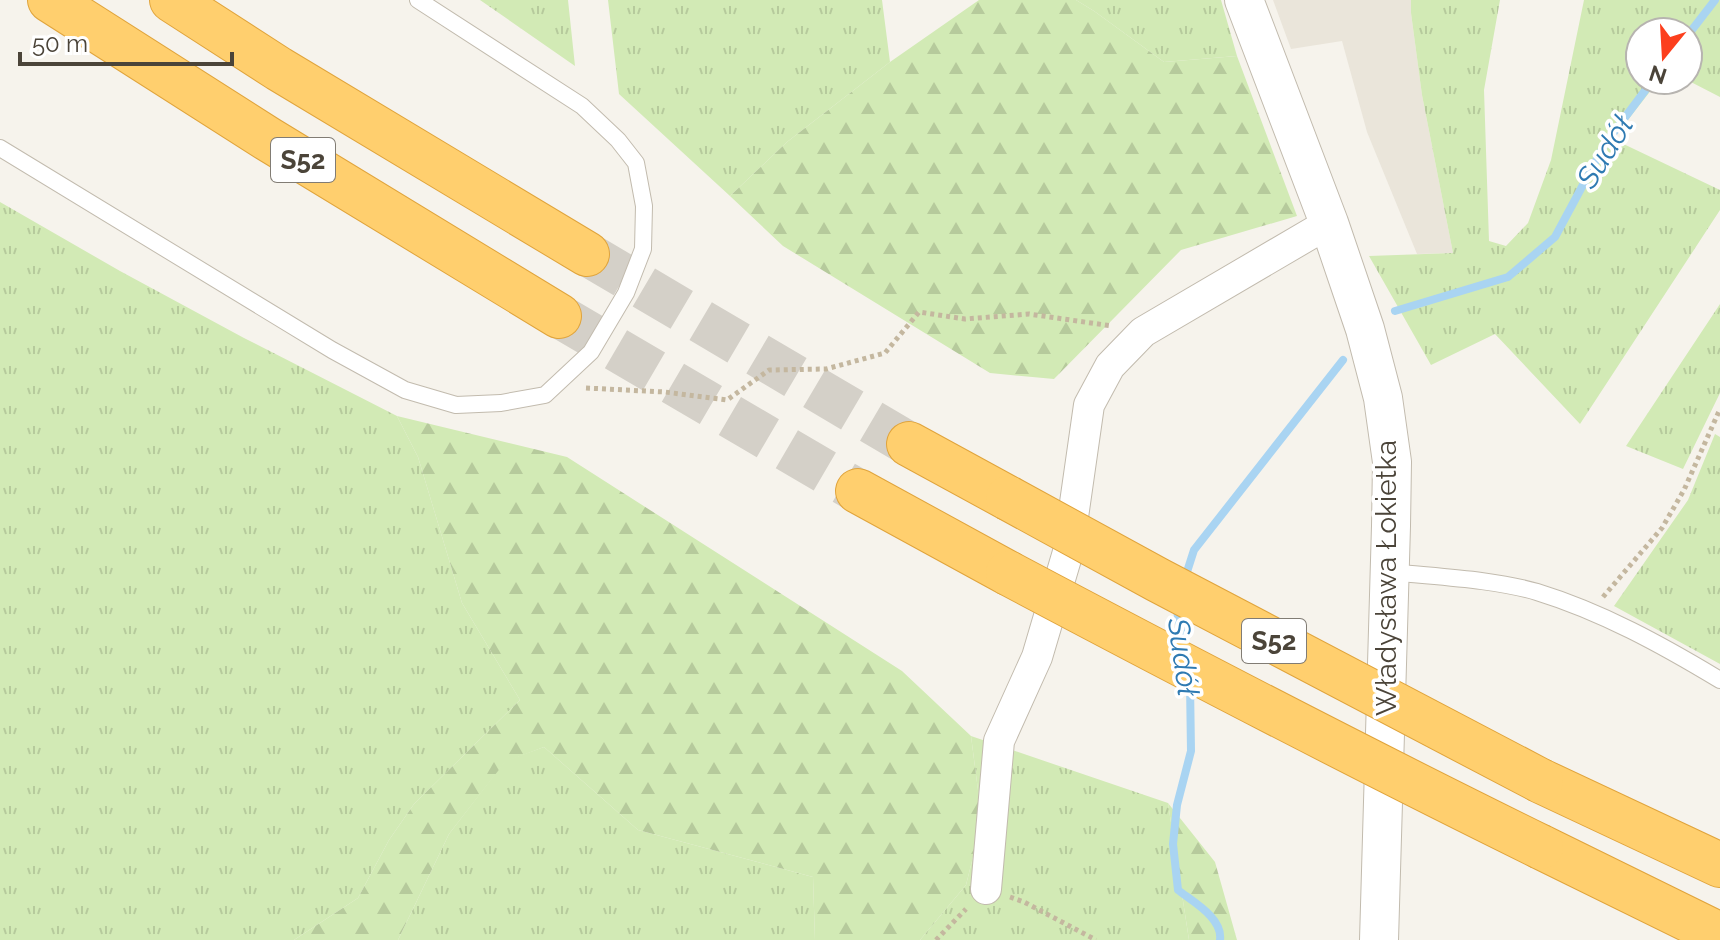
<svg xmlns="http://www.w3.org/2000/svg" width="1720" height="940" viewBox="0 0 1720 940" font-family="Raleway,sans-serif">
  <defs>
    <pattern id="grass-tufts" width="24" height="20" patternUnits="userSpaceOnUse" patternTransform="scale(2)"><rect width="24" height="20" fill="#d2eab5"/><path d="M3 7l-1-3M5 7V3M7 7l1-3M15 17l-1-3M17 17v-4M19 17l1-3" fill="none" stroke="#b6ca9c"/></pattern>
    <pattern id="forest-firs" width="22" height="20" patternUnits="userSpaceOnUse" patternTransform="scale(2)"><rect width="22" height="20" fill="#d2eab5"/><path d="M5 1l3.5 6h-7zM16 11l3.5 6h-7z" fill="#b6ca9c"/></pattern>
  </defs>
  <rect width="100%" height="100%" fill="#f6f3ec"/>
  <!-- residential -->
  <path fill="#eae5da" d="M 1273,0 L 1411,0 L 1411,13 L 1422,95 L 1453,253 L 1417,254 L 1367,132 L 1342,41 L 1291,49 Z"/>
  <!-- grass -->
  <path fill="url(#grass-tufts)" d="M 480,0 L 568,0 L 575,66 Z
    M 608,0 L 882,0 L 890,62 L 787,142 L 730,196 L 619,94 Z
    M 1076,0 L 1221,0 L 1237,56 L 1164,62 L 1094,11 Z
    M 1411,0 L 1500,0 L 1484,90 L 1489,241 L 1506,246 L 1528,223 L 1551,160 L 1584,0 L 1720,0 L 1720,97 L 1687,80 L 1688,32 L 1640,32 L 1640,80 L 1659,80 L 1613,139 L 1720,190 L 1720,210 L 1580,424 L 1495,334 L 1431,365 L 1369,256 L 1453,253 L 1422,95 L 1411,13 Z
    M 0,202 L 120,271 L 244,338 L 397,416 L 418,457 L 462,603 L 520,700 L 414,804 L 389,840 L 358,898 L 294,940 L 0,940 Z
    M 1720,304 L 1720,393 L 1683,469 L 1626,446 Z
    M 1715,434 L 1720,437 L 1720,664 L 1614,606 L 1688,500 Z
    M 971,736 L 1168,803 L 1189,940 L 920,940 L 966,885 L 982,821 Z
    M 544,747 L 638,830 L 813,877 L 815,940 L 398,940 L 449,834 L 505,761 Z"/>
  <!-- forest -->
  <path fill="url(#forest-firs)" d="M 979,0 L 1076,0 L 1094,11 L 1164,62 L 1237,56 L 1297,216 L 1181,250 L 1054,379 L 990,373 L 783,246 L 730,196 L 787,142 L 890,62 Z
    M 397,416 L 567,457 L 902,671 L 971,736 L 982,821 L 966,885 L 920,940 L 815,940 L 813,877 L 638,830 L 544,747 L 505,762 L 449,834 L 398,940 L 294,940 L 358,898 L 389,840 L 414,804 L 520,700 L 462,603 L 418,457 Z
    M 1168,803 L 1215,862 L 1237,940 L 1189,940 Z"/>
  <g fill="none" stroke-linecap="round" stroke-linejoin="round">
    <!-- stream -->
    <path stroke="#a9d4f2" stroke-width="8" d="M 1688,35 L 1715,0
      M 1395,311 L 1508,277 L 1555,237 L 1605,144 L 1653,80
      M 1185,578 L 1194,550 L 1343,360
      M 1176,606 L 1184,647
      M 1190,684 L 1191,751 L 1177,805 L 1173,844 L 1178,890 C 1193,902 1223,918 1220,940"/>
    <!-- motorway-tunnel -->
    <path stroke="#d4d0c8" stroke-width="44" stroke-dasharray="44 22" stroke-linecap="butt" d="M 587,254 L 909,444
      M 559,316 L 858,491"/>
    <defs>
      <path id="service" d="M 0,148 L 332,350 L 405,390 L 456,405 L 501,403 L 545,395 L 591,352 L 626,293 L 643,249 L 644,206 L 636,163 L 618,140 L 582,106 L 418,0
        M 1391,572 C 1437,577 1492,579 1537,592 C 1602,612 1662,645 1720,680"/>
      <path id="minor" d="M 986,889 L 999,741 L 1037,657 L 1068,552 L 1089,405 L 1110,366 L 1143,332 L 1329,223"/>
      <path id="tertiary" d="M 1244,0 L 1329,223 L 1365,329 L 1383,398 L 1392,462 L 1391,526 L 1379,940"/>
      <path id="motorway" d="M 50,0 L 268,139 L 559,316
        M 172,0 L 279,69 L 587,254
        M 909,444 L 1008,498
        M 858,491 L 1008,573
        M 1541,781 L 1720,865
        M 1541,847 L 1720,935"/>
    </defs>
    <!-- service casing -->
    <use href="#service" stroke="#c2bbae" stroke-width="18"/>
    <!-- minor casing -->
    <use href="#minor" stroke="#c2bbae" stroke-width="32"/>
    <!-- tertiary casing -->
    <use href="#tertiary" stroke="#c2bbae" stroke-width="40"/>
    <!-- motorway casing -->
    <use href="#motorway" stroke="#e0a43c" stroke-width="46"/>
    <!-- path -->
    <path stroke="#c4b79f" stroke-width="5" stroke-dasharray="4 4" stroke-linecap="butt" d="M 586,388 L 665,392 L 727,400 L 769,370 L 826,369 L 885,353 L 919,312 L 965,319 L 1029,314 L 1112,326
      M 1603,597 L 1662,528 L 1684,490 L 1720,409
      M 1010,897 L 1024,902 L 1096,940
      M 936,940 L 966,909"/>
    <!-- service -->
    <use href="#service" stroke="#fff" stroke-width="16"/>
    <!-- minor -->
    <use href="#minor" stroke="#fff" stroke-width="30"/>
    <!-- tertiary -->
    <use href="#tertiary" stroke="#fff" stroke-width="38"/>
    <!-- motorway -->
    <use href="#motorway" stroke="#ffcf6e" stroke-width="44"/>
    <defs>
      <path id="motorway-bridge" d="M 1008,498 L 1158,580 L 1541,781
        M 1008,573 C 1185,667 1362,759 1541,847"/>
    </defs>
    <!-- motorway-bridge casing -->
    <use href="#motorway-bridge" stroke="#e0a43c" stroke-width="46" stroke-linecap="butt"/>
    <!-- motorway-bridge -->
    <use href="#motorway-bridge" stroke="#ffcf6e" stroke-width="44"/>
  </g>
  <g text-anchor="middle" stroke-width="7" stroke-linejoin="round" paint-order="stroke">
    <!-- shield labels -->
    <g fill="#fff" stroke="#817c74" stroke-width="2">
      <rect x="271" y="138" width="64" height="44" rx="6"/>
      <rect x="1242" y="619" width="64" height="44" rx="6"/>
    </g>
    <g font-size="26" font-weight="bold" fill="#4b4439">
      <text x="303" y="169">S52</text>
      <text x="1274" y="650">S52</text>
    </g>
    <!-- street labels -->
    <g font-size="28" fill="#4b4439" stroke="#fff">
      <text transform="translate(1386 578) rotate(-90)" y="10">Władysława Łokietka</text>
    </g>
    <!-- water labels -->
    <g font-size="30" font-style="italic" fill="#2e7ab2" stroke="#fff">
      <text transform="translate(1605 152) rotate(-58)" y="10">Sudół</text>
      <text transform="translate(1183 657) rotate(82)" y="10">Sudół</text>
    </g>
  </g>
  <!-- north arrow -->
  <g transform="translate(1664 56) rotate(198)"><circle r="38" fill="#ffffff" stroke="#b7b4b0" stroke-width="2"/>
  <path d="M0-6L14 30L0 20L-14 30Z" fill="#fc3f1d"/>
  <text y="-12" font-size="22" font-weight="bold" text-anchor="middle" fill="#4b4439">N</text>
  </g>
  <!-- scale -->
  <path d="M20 52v12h212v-12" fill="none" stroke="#4b4439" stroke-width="4"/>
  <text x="32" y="52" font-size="24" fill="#4b4439" stroke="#ffffff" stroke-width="6" paint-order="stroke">50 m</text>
</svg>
